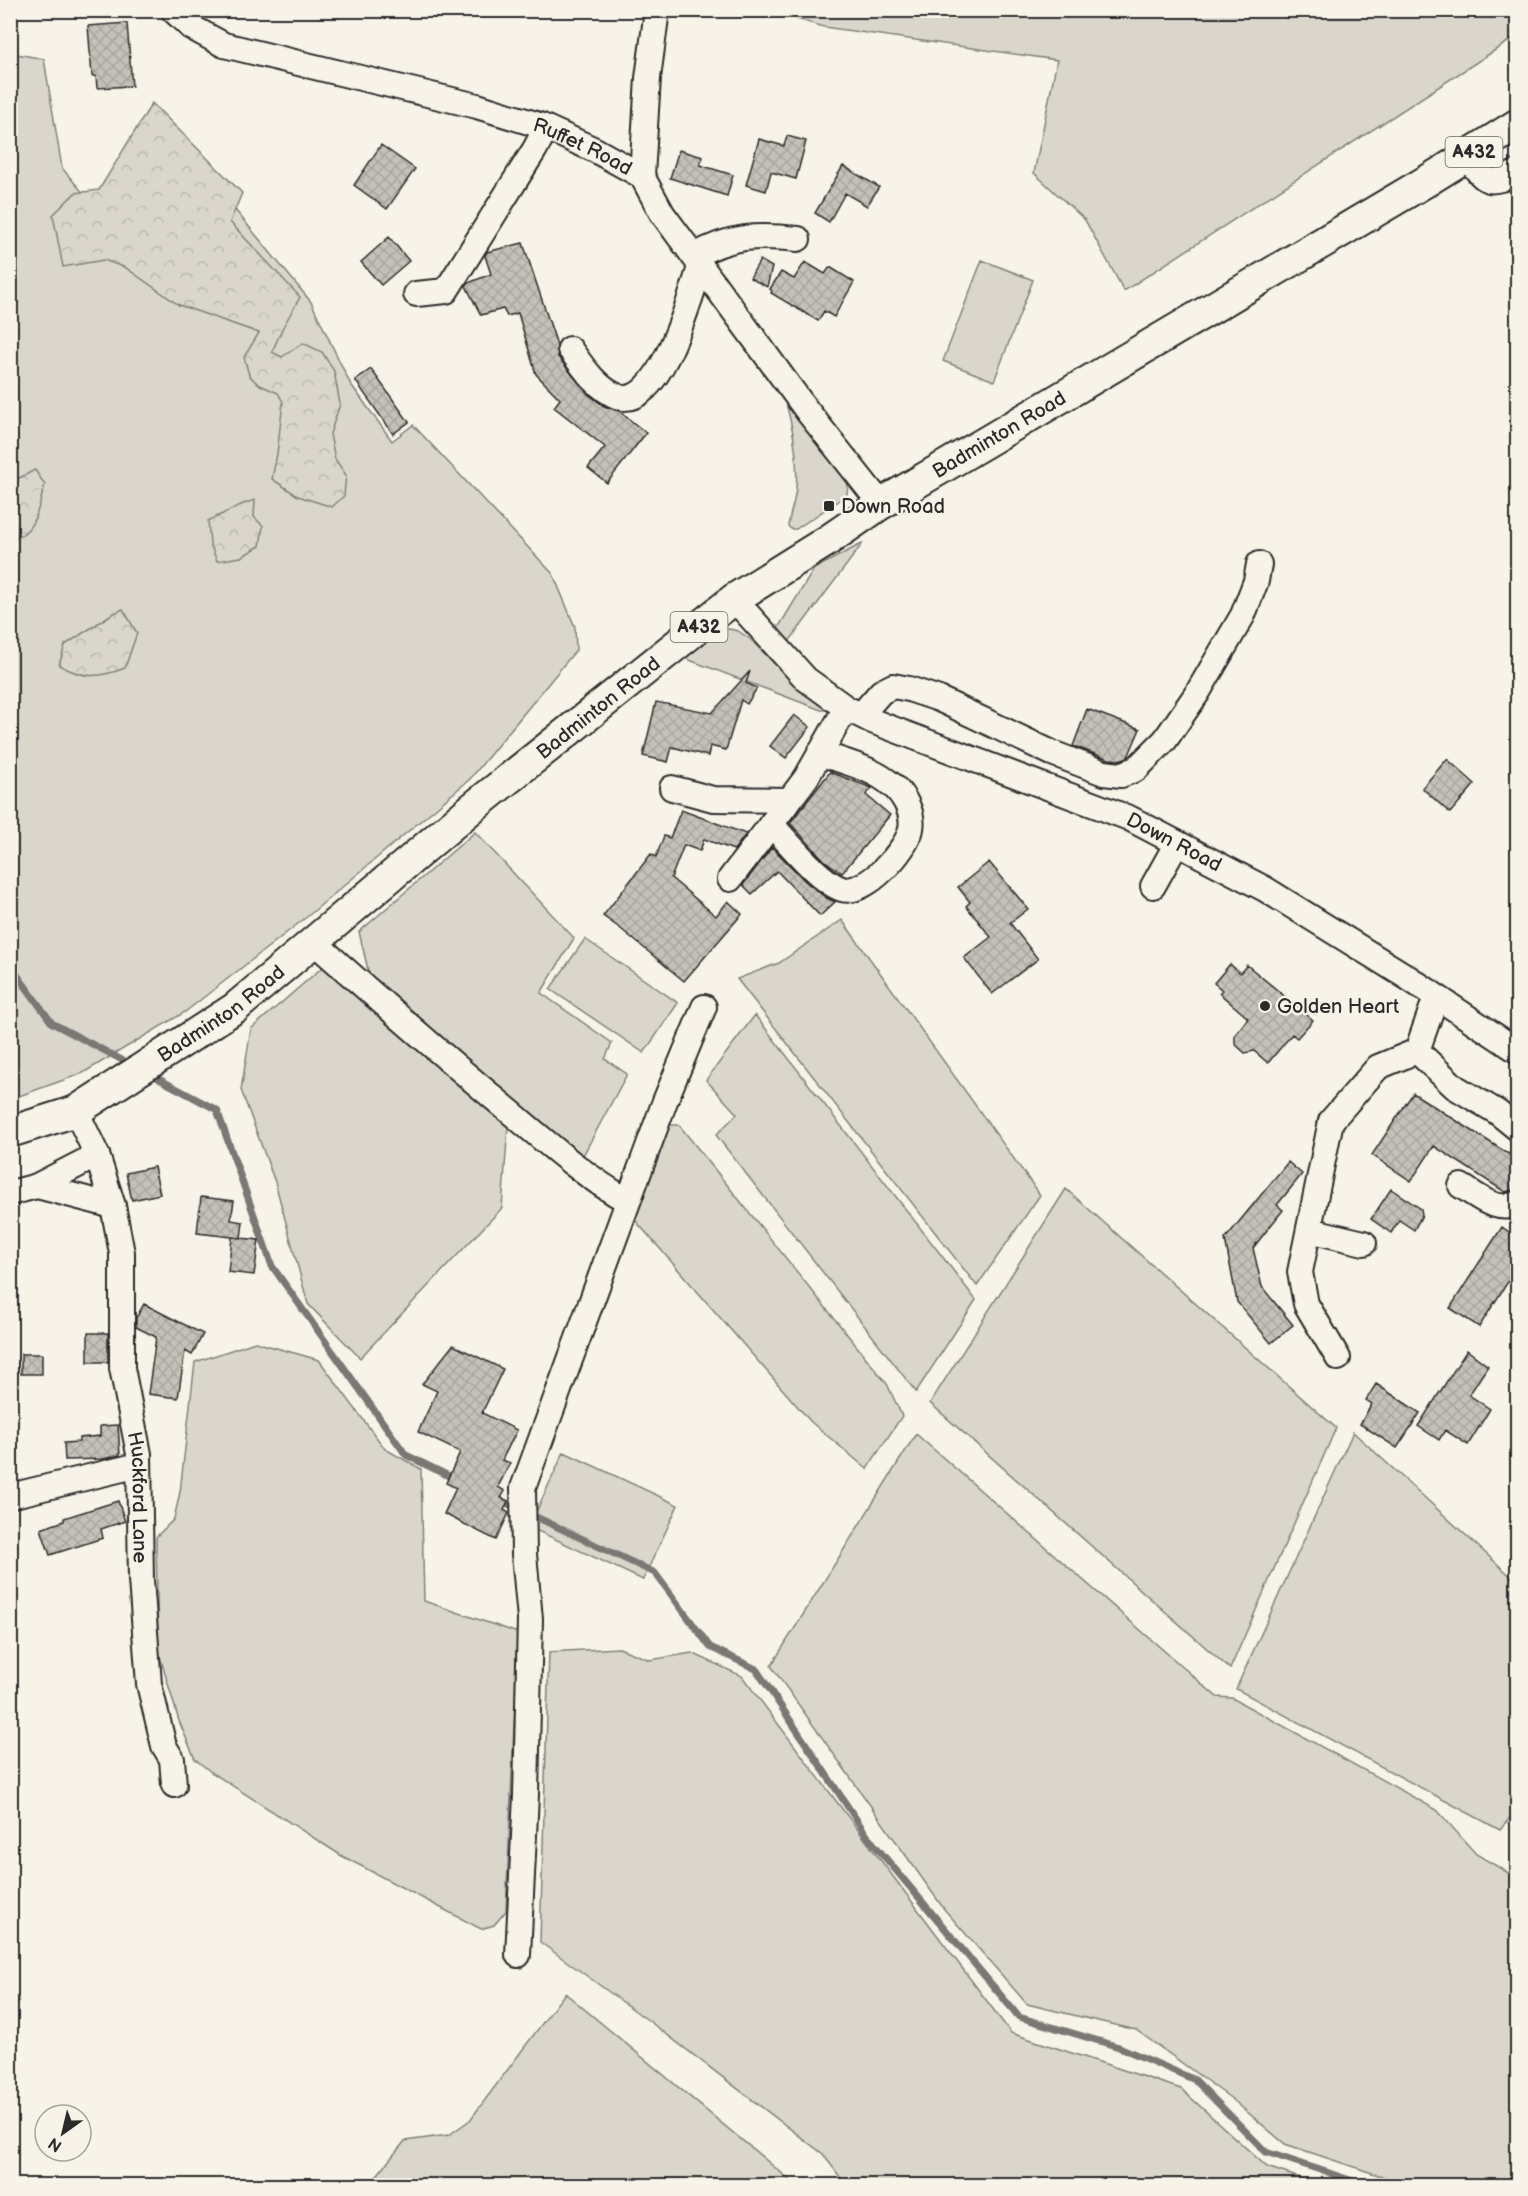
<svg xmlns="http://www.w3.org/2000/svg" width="1528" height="2196" viewBox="0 0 1528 2196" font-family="'Balsamiq Sans',sans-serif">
  <defs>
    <pattern id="forest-crowns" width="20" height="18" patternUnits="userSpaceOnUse" patternTransform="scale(1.5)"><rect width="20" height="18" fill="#dad6cc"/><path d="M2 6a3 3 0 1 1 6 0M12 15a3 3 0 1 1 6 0" fill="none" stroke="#bbb8af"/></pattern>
    <pattern id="building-cross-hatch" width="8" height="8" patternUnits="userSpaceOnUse" patternTransform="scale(1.5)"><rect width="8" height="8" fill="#c4c1b9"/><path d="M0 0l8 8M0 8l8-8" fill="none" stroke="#a9a69f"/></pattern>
  </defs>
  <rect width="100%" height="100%" fill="#f7f3e8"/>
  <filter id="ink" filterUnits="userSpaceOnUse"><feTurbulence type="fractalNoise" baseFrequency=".0167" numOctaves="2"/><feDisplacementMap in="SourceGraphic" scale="12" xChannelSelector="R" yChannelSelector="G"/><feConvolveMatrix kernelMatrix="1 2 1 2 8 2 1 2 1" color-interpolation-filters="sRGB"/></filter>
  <g filter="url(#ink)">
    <!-- grass -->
    <path fill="#dad6cc" stroke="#82807c" stroke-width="1.5" d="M 1517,10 L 1517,36 L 1124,291 L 1085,220 L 1034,173 L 1057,60 L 824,27 L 769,11 Z
      M 11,53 L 44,59 L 62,168 L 101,214 L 157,115 L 311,302 L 350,383 L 392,441 L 413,425 L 553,574 L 575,627 L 576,650 L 470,779 L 308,916 L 185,1012 L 83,1073 L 11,1099 Z
      M 982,260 L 1033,280 L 994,381 L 943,361 Z
      M 781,385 L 849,473 L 847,495 L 796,529 L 791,529 L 788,526 C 790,513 795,501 796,488 C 799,451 791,420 781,385 Z
      M 863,543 L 788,643 L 778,628 L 814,569 Z
      M 729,629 L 738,631 L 750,639 L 786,675 L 828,710 L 821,710 L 679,656 L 715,631 Z
      M 475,832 L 574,938 L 541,993 L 612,1043 L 605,1059 L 627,1074 L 581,1159 L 369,974 L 359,932 Z
      M 842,920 L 1040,1195 L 977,1286 L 737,979 L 779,963 Z
      M 585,939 L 678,1003 L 644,1053 L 550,989 Z
      M 325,965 L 508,1126 L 502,1208 L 360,1358 L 308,1304 L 275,1182 L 241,1090 L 251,1029 Z
      M 755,1015 L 976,1300 L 916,1392 L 716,1135 L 737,1114 L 706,1080 Z
      M 670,1125 L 679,1125 L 887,1384 L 902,1416 L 867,1469 L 811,1422 L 635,1220 Z
      M 1066,1189 L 1336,1428 L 1230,1669 L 930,1403 Z
      M 255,1342 L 319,1360 L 385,1449 L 421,1469 L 424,1601 L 518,1633 L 506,1911 L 494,1925 L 481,1929 L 342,1856 L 211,1772 L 195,1759 L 179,1721 L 158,1650 L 156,1537 L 174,1519 L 180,1492 L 195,1362 Z
      M 1353,1432 L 1517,1582 L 1517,1809 L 1500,1830 L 1236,1689 Z
      M 916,1434 L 1217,1697 L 1232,1698 L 1437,1810 L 1476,1854 L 1517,1878 L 1517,2185 L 1408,2185 L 1285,2144 L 1232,2099 L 1136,2030 L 1027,2004 L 944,1909 L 771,1666 Z
      M 564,1452 L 678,1505 L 643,1580 L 529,1527 Z
      M 619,1648 L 650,1660 L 692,1653 L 742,1676 L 1011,2033 L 1181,2089 L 1267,2167 L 1321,2185 L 846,2185 L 823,2154 L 649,2021 L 540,1942 L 549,1652 Z
      M 565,1993 L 796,2185 L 369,2185 L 405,2141 L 449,2135 L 470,2120 Z"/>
    <!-- forest -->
    <path fill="url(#forest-crowns)" stroke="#82807c" stroke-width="1.5" d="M 152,103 L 242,193 L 230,222 L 300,297 L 283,327 L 272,352 L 282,357 L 303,343 L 322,352 L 334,371 L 340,404 L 330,434 L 335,459 L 346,475 L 344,496 L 332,507 L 298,496 L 272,479 L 277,454 L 283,402 L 278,393 L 258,384 L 249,375 L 244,357 L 259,333 L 179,305 L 126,268 L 104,260 L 63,267 L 53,215 L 75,193 L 99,190 Z
      M 35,470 L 45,485 C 38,507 36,534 11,539 L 11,482 Z
      M 255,500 L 254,517 L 263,526 L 260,546 L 241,557 L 217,561 L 210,544 L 208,521 L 243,504 Z
      M 123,609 L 137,633 L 125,668 C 99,678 84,679 59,665 L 65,645 L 112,614 Z"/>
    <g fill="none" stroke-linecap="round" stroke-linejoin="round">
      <!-- stream -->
      <path stroke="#7a7874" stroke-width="7" d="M 10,965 L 52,1023 L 122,1060
        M 159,1079 L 217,1110 L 272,1266 L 406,1455 L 457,1480
        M 500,1500 L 655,1573 L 710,1647 L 756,1669 L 868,1837 L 1019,2017 L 1119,2047 L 1195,2080 L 1266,2152 L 1368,2186"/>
    </g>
    <!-- building -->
    <path fill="url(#building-cross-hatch)" stroke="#2b2b2b" stroke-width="1.5" d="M 127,23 L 132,86 L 97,88 L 96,76 L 92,76 L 88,26 Z
      M 787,136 L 806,141 L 796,179 L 771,172 L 766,191 L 746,185 L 759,139 L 784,146 Z
      M 381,145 L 415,169 L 387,209 L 354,185 Z
      M 679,150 L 703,157 L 700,165 L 733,175 L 727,196 L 670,178 Z
      M 843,166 L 879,187 L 867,206 L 845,193 L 829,222 L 815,213 Z
      M 389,237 L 409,261 L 381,285 L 361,262 Z
      M 523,243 L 557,345 L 558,357 L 588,394 L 604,406 L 619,411 L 646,433 L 607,483 L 588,468 L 605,447 L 554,407 L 560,399 L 536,374 L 518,313 L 507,316 L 503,309 L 481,315 L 466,286 L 468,283 L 491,274 L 485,256 L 487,252 Z
      M 760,260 L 772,267 L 767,287 L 750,278 Z
      M 805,262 L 825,274 L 830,267 L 854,282 L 834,317 L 824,311 L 818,321 L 771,293 L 772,291 L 770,289 L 781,272 L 794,279 Z
      M 371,369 L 409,422 L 393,434 L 355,380 Z
      M 750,671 L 746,683 L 757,688 L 747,704 L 741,700 L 726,750 L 710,746 L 708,756 L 672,747 L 668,762 L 643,756 L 656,702 L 712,713 Z
      M 1087,709 L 1140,729 L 1128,757 L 1119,760 L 1109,759 L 1073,746 Z
      M 794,715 L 810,727 L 786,758 L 770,746 Z
      M 1447,759 L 1475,784 L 1450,813 L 1422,788 Z
      M 830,772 L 872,788 L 866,795 L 890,815 L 842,873 L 824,860 L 790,823 Z
      M 681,810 L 746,834 L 734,850 L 704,839 L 700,851 L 684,845 L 671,878 L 716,916 L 728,901 L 742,914 L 684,981 L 621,929 L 603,916 L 651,854 L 656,857 L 664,836 L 670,838 Z
      M 772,847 L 805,881 L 825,897 L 835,902 L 820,916 L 777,871 L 752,894 L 743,885 Z
      M 989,862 L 1028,909 L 1010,923 L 1038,959 L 992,994 L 964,958 L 991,937 L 966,906 L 970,902 L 958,887 Z
      M 1230,964 L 1240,973 L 1247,965 L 1313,1020 L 1297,1038 L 1292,1034 L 1268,1063 L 1254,1051 L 1245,1053 L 1235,1044 L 1235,1035 L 1248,1018 L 1219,993 L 1222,990 L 1214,983 Z
      M 1413,1093 L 1518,1160 L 1518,1189 L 1505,1192 L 1434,1146 L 1411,1181 L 1372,1155 Z
      M 1288,1162 L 1302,1174 L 1277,1205 L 1283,1210 L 1253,1248 L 1262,1287 L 1293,1325 L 1271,1343 L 1237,1302 L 1225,1239 Z
      M 154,1167 L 160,1194 L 132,1200 L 126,1173 Z
      M 1391,1189 L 1421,1209 L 1422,1215 L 1414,1230 L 1399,1220 L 1391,1233 L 1371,1219 Z
      M 201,1197 L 234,1201 L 231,1220 L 243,1222 L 241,1238 L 197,1233 Z
      M 1502,1227 L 1518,1238 L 1518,1266 L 1479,1327 L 1450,1308 Z
      M 232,1237 L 259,1240 L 254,1275 L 228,1272 Z
      M 144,1304 L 203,1334 L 192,1355 L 185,1351 L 178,1398 L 148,1394 L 156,1337 L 136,1327 L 136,1318 Z
      M 88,1333 L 108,1333 L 108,1362 L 88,1362 Z
      M 453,1345 L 503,1369 L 482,1413 L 517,1430 L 502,1460 L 510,1463 L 498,1487 L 505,1491 L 501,1498 L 508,1501 L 504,1510 L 509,1513 L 496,1540 L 444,1514 L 456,1488 L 446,1483 L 460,1452 L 418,1432 L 437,1391 L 422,1384 Z
      M 1467,1350 L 1488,1366 L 1469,1395 L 1490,1409 L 1468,1445 L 1445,1430 L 1439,1440 L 1418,1426 Z
      M 21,1354 L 42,1354 L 42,1374 L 21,1374 Z
      M 1376,1384 L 1420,1413 L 1397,1448 L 1360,1424 L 1372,1404 L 1366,1400 Z
      M 118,1425 L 120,1455 L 103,1459 L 65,1460 L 64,1443 L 79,1442 L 79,1438 L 100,1436 L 100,1426 Z
      M 118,1501 L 125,1521 L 101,1529 L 103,1538 L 50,1555 L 41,1529 L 64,1521 L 64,1518 Z"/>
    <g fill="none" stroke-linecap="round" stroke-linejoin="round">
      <defs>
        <g id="minor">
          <path id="s1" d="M 173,10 L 191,27 L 224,45 L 477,106 L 542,126 L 595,150 L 642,176 L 662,213 L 808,412 L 881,504"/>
          <path d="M 1467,157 C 1486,182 1486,187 1518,172"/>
          <path d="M 642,176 L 648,78 L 657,10"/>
          <path d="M 695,256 C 730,235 758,235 798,239"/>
          <path d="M 416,294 L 446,291 L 535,149 L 546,128"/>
          <path d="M 570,349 C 582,366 598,390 619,397 C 660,410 692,292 701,264"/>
          <path id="s2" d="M 734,599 L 806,679 L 846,708 L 872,721 L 1129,818 L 1265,889 L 1407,977 L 1518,1051"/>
          <path d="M 861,715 L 881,692 L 893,686 L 909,689 L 939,699 L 1052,753 L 1104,773 L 1121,775 L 1136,769 L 1165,740 L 1198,692 L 1243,615 L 1256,581 L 1259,564"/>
          <path d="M 672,788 L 713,799 L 789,800"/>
          <path d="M 771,824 C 787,841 821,883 842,889 C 865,896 907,850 911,829 C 914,813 904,795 892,785 C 873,768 844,762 820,753"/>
          <path d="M 730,879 L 806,778 L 846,708"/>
          <path d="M 1153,886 L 1177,843"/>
          <path d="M 314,942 C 378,999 442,1055 508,1110 C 546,1142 585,1177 628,1201"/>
          <path d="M 1417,1051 L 1455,1087 L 1497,1112 L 1518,1129"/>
          <path id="s3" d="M 76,1111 L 97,1155 L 113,1206 L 122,1253 L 122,1368 L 139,1454 L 141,1580 L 149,1684 L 164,1746 L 172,1759 L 174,1785"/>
          <path d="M 37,1186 L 113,1206"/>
          <path d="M 1461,1186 C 1478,1196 1497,1214 1518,1203"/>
          <path d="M 10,1193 L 37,1186 L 97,1155"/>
          <path d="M 1309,1230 L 1364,1243"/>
          <path d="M 1338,1358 L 1306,1304 L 1300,1272 L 1331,1121 L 1378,1067 L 1417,1051 L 1436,997"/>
          <path d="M 10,1496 L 139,1465"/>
          <path d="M 518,1955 L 526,1795 L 530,1619 L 524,1554 L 523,1488 L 665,1101 L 704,1007"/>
        </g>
        <g id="major">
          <path id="s4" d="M 10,1132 L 76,1111 L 235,1008 L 472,808 L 734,599 L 827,541 L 881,504 L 1430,179 L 1518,124"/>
        </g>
      </defs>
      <!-- minor casing -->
      <use href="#minor" stroke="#2b2b2b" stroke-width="28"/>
      <!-- major casing -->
      <use href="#major" stroke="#2b2b2b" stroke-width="34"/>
      <!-- minor -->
      <use href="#minor" stroke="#f7f3e8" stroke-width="24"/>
      <!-- major -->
      <use href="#major" stroke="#f7f3e8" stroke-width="30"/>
    </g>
  </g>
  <!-- markers -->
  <g fill="#2b2b2b" stroke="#f7f3e8" stroke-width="2">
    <rect x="823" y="500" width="12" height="12" rx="3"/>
    <circle cx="1265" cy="1006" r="6"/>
  </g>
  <g text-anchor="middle" stroke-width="5" stroke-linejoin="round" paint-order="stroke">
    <!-- shield labels -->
    <g fill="#f7f3e8" stroke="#686764" stroke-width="1.5">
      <rect x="1445.5" y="137" width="57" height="30" rx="4.5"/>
      <rect x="670.5" y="612" width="57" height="30" rx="4.5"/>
    </g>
    <g font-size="18" font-weight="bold" fill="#2b2b2b">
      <text x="1474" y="158">A432</text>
      <text x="699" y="633">A432</text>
    </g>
    <!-- street labels -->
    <g font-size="20" fill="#2b2b2b" stroke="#f7f3e8">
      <text dy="7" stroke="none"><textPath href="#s1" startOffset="436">Ruffet Road</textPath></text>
      <text dy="7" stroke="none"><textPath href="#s4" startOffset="1216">Badminton Road</textPath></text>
      <text dy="7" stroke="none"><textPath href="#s4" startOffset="730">Badminton Road</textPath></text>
      <text dy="7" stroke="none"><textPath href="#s2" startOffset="512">Down Road</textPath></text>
      <text dy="7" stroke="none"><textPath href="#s4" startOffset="244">Badminton Road</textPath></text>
      <text dy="7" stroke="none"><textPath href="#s3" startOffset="396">Huckford Lane</textPath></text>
    </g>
    <!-- poi labels -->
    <g font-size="20" fill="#2b2b2b" stroke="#f7f3e8" text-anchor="start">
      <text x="841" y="513">Down Road</text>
      <text x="1277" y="1013">Golden Heart</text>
    </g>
  </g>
  <!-- margin -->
  <rect width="1528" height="2196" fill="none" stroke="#f7f3e8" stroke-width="36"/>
  <rect x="18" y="18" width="1492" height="2160" fill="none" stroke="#2b2b2b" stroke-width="2" filter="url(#ink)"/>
  <!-- north arrow -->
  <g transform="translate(63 2133) rotate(214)"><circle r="28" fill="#f7f3e8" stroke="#a5a39c" stroke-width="1.5"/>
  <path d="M0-4.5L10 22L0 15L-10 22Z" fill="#2b2b2b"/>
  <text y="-9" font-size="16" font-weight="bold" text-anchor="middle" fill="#2b2b2b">N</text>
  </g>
</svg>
